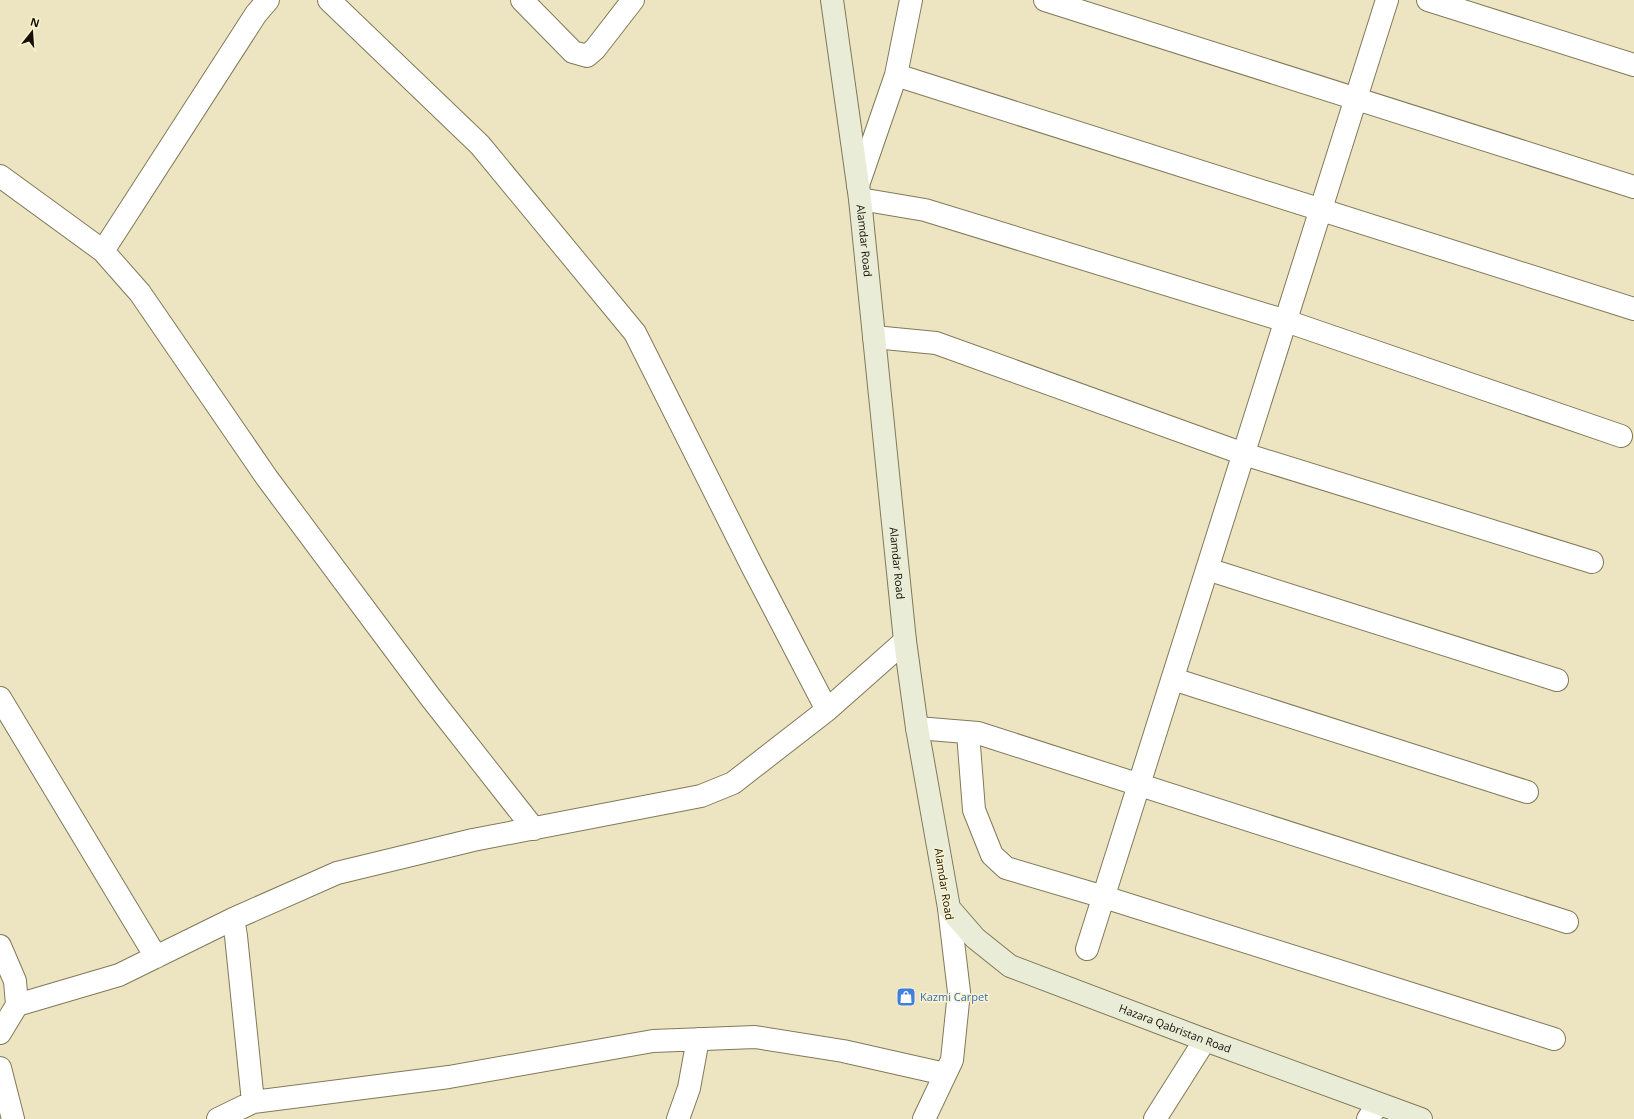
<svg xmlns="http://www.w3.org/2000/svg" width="1634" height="1119" viewBox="0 0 1634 1119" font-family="'Open Sans',sans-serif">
  <rect width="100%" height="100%" fill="#ede5c2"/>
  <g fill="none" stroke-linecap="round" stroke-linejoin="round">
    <defs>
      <path id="street" d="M 329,0 L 480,145 L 635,333 L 752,566 L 827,710
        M 522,0 L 573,52 L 587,56 L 595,49 L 633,0
        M 1045,0 L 1634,187
        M 1428,0 L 1634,65
        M 896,75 L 1634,309
        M 0,176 L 103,251 L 140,293 L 267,478 L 431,698 L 534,829
        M 858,185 L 896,75 L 911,0
        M 860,199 L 925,210 L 1286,321 L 1621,436
        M 103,251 L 256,14 L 268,0
        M 874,337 L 936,343 L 1244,454 L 1592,562
        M 1207,569 L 1557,680
        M 1173,679 L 1527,792
        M 0,698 L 156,957
        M 917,728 L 978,733 L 1567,922
        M 968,733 L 974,810 L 992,855 L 1006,868 L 1104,897 L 1554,1039
        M 233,919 L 236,936 L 253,1102
        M 0,946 L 15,981 L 17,1005 L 0,1033
        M 1087,949 L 1387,0
        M 17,1005 L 119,975 L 233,919 L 337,873 L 473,840 L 701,796 L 733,783 L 827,710 L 905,641
        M 0,1068 L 13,1119
        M 218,1119 L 253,1102 L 449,1077 L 653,1041 L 755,1037 L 843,1051 L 945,1074
        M 678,1119 L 689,1088 L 698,1039
        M 924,1119 L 952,1060 L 959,992 L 949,908
        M 1155,1119 L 1205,1040
        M 1368,1119 L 1378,1104"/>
      <g id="secondary">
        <path id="s1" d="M 832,0 L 860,199 L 905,641 L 917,728 L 949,908 L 975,938 L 1010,966 L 1205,1040 L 1421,1119"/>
      </g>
    </defs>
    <!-- street casing -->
    <use href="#street" stroke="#807959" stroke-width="24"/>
    <!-- secondary casing -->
    <use href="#secondary" stroke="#807959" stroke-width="24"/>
    <!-- street -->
    <use href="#street" stroke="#fff" stroke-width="22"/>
    <!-- secondary -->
    <use href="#secondary" stroke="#e9ecd7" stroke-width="22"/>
  </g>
  <!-- icons -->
  <defs>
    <symbol id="shop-square" viewBox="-11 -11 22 22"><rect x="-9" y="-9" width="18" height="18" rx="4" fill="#3f7fe0" stroke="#faf2cf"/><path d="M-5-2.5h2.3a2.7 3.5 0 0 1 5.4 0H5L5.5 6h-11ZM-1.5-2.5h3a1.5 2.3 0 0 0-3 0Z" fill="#fff"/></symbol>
  </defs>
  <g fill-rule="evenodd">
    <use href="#shop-square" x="895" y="986" width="22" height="22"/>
  </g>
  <g text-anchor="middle" stroke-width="3" stroke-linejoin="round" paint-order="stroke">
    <!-- street labels -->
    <g font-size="11" fill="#131005" stroke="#faf2cf">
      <text dy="4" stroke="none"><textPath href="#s1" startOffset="243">Alamdar Road</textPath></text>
      <text dy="4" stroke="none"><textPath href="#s1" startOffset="567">Alamdar Road</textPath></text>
      <text transform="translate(944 884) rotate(81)" y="4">Alamdar Road</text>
      <text dy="4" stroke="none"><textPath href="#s1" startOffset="1177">Hazara Qabristan Road</textPath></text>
    </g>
    <!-- shop labels -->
    <g font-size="11" fill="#366cbe" stroke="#faf2cf" text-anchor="start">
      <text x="920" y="1001">Kazmi Carpet</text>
    </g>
  </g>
  <!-- north arrow -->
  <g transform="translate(32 32) rotate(17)" stroke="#faf2cf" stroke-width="3" paint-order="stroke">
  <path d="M0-3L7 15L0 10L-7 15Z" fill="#131005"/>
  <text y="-6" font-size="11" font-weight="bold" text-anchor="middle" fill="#131005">N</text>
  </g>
</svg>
